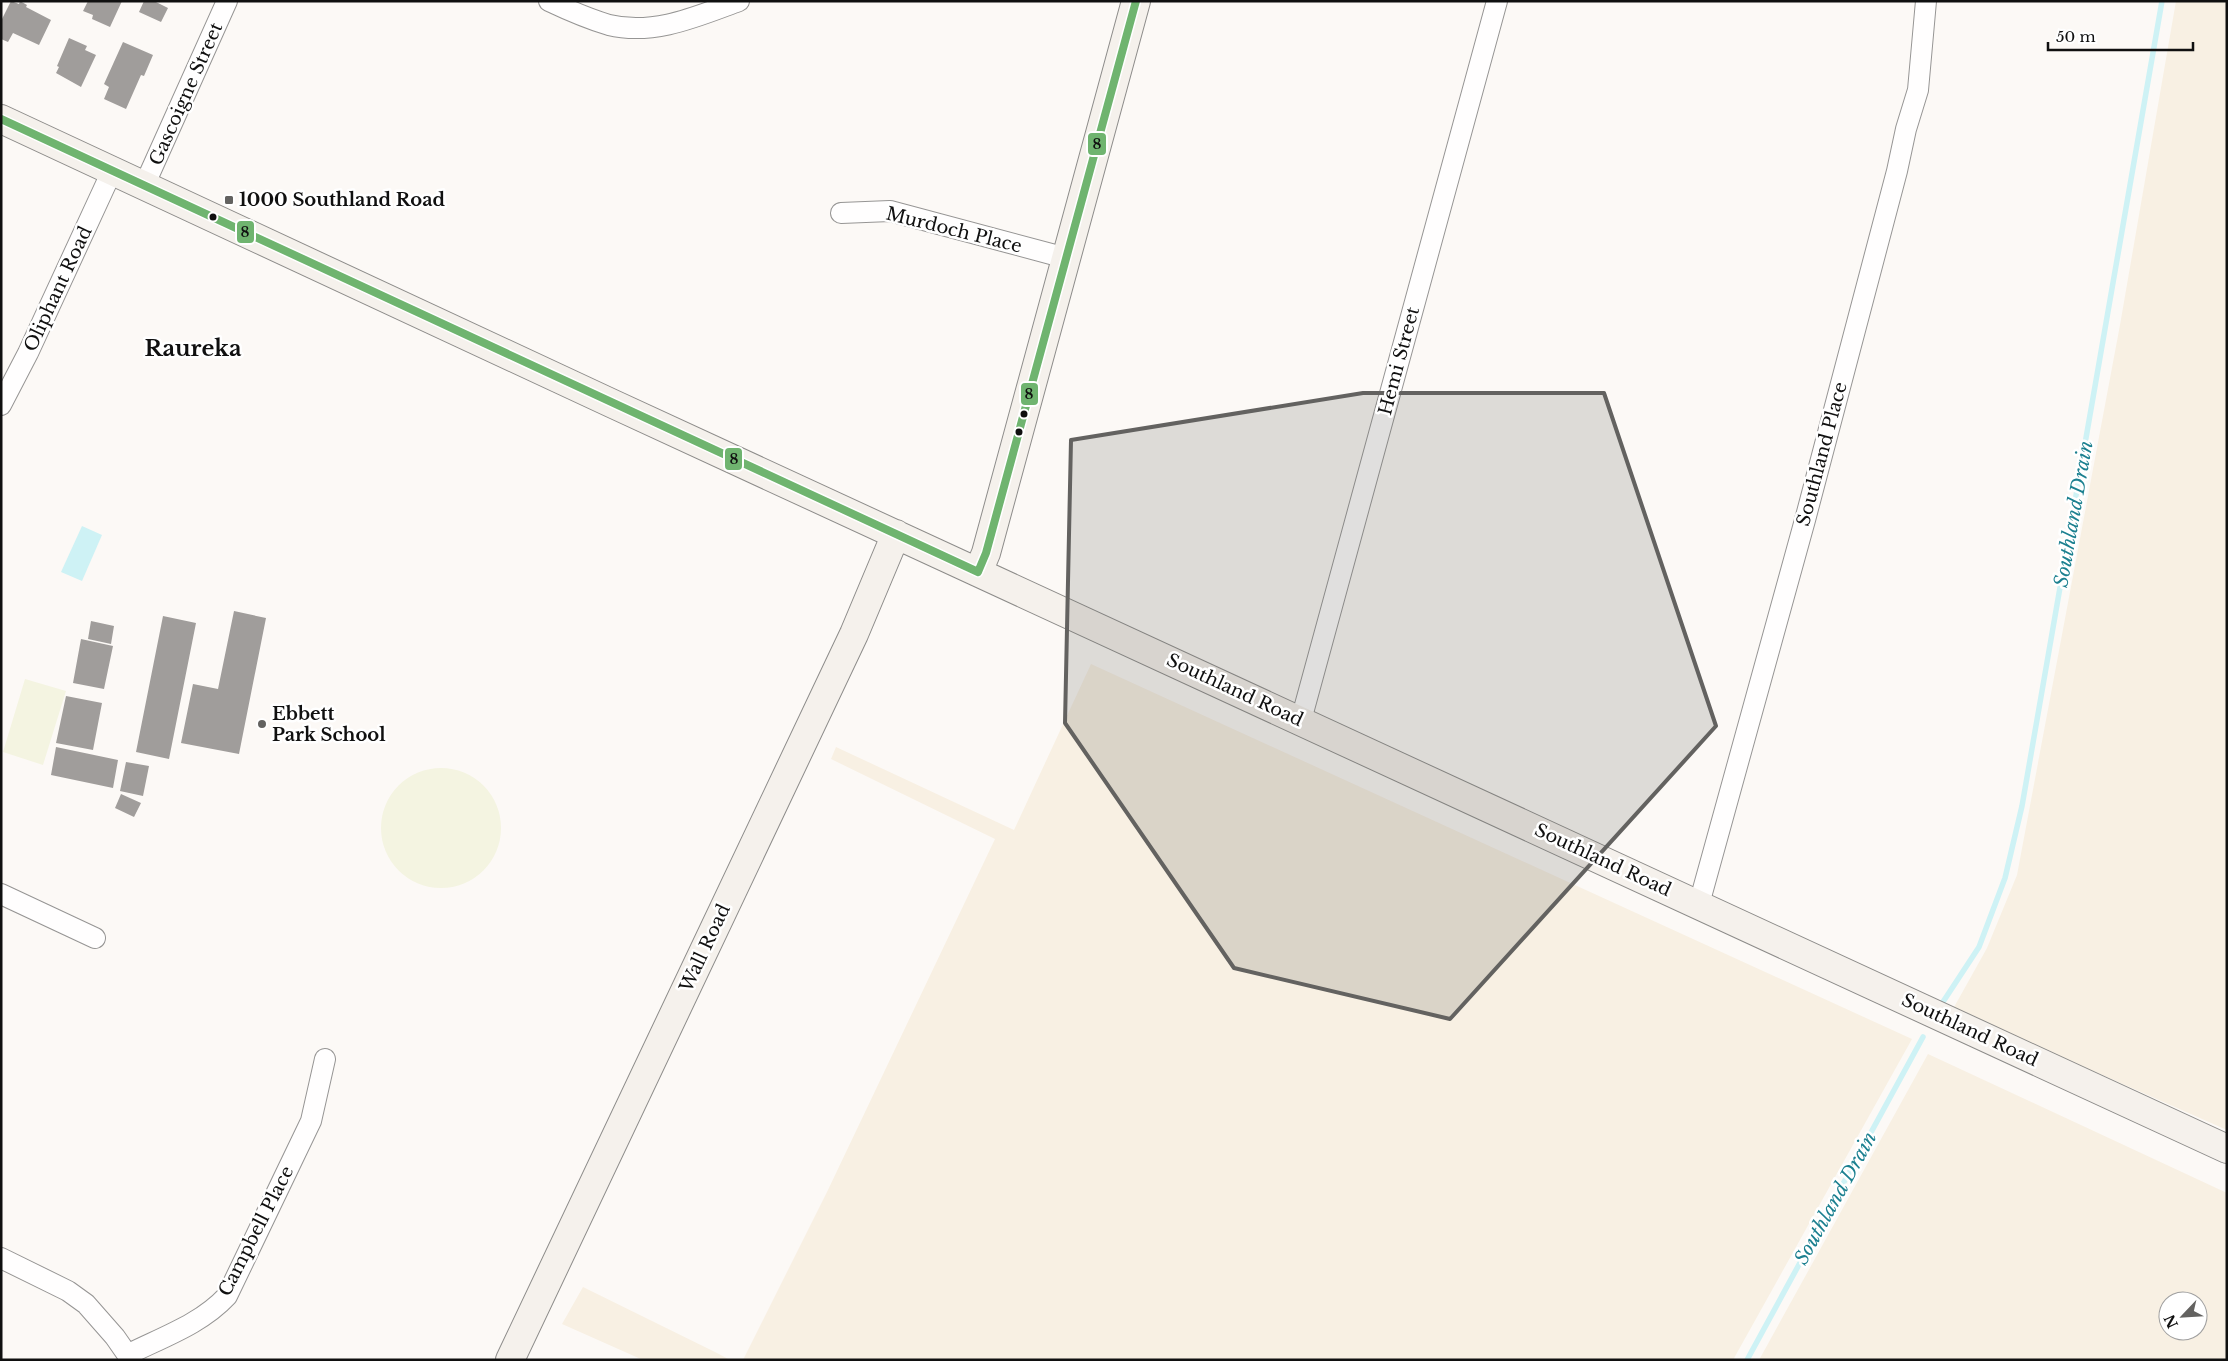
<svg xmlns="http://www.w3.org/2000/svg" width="2228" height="1361" viewBox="0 0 2228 1361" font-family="'Libre Baskerville',serif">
  <rect width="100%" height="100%" fill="#fcf9f6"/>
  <!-- farmland -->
  <path fill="#f8f0e3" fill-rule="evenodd" d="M 2176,1 L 2227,1 L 2227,1130 L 1953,1009 L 1987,948 L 2017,875 L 2120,325 Z
    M 1091,664 L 1912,1039 L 1733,1360 L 743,1360 L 827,1192 L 995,839 L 831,759 L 836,747 L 1014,830 Z
    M 1928,1054 L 2227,1193 L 2227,1360 L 1759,1360 ZM 2168,1301 L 2198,1301 L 2198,1331 L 2168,1331 Z
    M 583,1287 L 717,1353 L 730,1360 L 643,1360 L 562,1324 Z"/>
  <!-- pitch -->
  <path fill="#f4f4e1" d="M 25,679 L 66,691 L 43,765 L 3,752 Z
    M381 828a60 60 0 1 1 120 0a60 60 0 1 1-120 0Z"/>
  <!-- water -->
  <path fill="#cef2f5" d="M 82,526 L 102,535 L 82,581 L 61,572 Z"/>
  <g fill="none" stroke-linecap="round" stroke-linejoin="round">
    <!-- stream -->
    <path stroke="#cef2f5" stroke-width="5.5" d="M 1939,1008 L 1979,947 L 2005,878 L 2022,806 L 2162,1
      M 1747,1360 L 1923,1037"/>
  </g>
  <!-- building -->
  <path fill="#a09d9b" d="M 11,1 L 19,4 L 20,1 L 27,5 L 26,7 L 51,20 L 39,45 L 13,33 L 8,42 L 1,39 L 1,21 Z
    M 88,1 L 122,1 L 110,27 L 92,19 L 93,15 L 83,11 Z
    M 144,1 L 154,1 L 168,8 L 161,22 L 139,12 Z
    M 69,38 L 87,46 L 85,50 L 96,55 L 81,87 L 56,73 L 59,67 L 57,66 Z
    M 123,42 L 153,55 L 144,76 L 141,75 L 126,109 L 104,99 L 109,87 L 104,84 Z
    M 234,611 L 266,618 L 239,754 L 181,743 L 193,684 L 218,689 Z
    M 163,616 L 196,623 L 169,759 L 136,752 Z
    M 91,621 L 114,626 L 111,644 L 88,639 Z
    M 81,639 L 113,646 L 104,689 L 73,683 Z
    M 66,696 L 102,703 L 93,750 L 56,743 Z
    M 56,747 L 118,760 L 113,788 L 51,775 Z
    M 126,762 L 149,766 L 143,796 L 120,791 Z
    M 121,794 L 141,803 L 134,817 L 115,808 Z"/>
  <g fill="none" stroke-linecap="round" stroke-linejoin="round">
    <defs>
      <path id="street" d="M 549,1 C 568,10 589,19 609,25 C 654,36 698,16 739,1
        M 144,186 L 227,1
        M 841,213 L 890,211 L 1066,258
        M 1,405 L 28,353 L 112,171
        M 1301,720 L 1497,1
        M 1,894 L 95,938
        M 1699,904 L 1805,520 L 1897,171 L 1906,129 L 1918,90 L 1926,1
        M 1,1258 L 68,1291 L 86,1304 L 115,1337 L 131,1360
        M 129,1354 C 163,1337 201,1324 227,1296 L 311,1121 L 325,1059"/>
      <path id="secondary" d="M 1,119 L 611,403 L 2227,1149
        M 978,572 L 986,553 L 1136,1
        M 510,1360 L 854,634 L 896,534"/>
    </defs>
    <!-- street casing -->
    <use href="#street" stroke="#969594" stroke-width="22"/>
    <!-- secondary casing -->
    <use href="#secondary" stroke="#8d8c8a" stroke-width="30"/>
    <!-- street -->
    <use href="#street" stroke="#fffefe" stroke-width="20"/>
    <!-- secondary -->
    <use href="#secondary" stroke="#f5f1ec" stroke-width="28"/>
    <defs>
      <path id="bus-1" d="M 1,119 L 978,572
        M 978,572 L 986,553 L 1136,1"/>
    </defs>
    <!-- bus-1 casing -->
    <use href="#bus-1" stroke="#fff" stroke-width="11"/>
    <!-- bus-1 -->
    <use href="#bus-1" stroke="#6fb46f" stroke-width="8"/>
  </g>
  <!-- marked area -->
  <path fill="#636260" fill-opacity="0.2" stroke="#636260" stroke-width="4" stroke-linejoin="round" d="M 1363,393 L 1604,393 L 1716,726 L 1450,1019 L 1234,968 L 1065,723 L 1071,440 Z"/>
  <!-- markers -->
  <g fill="#636260" stroke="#fff" stroke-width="2">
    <rect x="224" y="195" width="10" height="10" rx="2.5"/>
    <circle cx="262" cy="724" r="5"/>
  </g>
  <g fill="#101010" stroke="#fff" stroke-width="2">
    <circle cx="213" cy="217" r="4.5"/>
    <circle cx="1024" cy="414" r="4.5"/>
    <circle cx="1019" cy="432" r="4.5"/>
  </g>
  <g text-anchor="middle" stroke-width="5" stroke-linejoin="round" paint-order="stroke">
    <!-- street labels -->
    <g font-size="18" fill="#101010" stroke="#fff">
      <text transform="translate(186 94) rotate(-66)" y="6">Gascoigne Street</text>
      <text transform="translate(954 230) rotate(14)" y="6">Murdoch Place</text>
      <text transform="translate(58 289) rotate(-65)" y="6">Oliphant Road</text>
      <text transform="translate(1399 361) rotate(-75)" y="6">Hemi Street</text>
      <text transform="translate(1822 454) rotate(-75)" y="6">Southland Place</text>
      <text transform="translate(1235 690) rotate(25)" y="6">Southland Road</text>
      <text transform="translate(1603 860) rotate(25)" y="6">Southland Road</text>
      <text transform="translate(705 948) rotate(-65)" y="6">Wall Road</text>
      <text transform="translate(1970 1030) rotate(25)" y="6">Southland Road</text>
      <text transform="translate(256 1231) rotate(-63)" y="6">Campbell Place</text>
    </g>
    <!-- poi labels -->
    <g font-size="18" font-weight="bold" fill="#101010" stroke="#fff" text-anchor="start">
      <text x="239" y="206">1000 Southland Road</text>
      <text x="272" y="720">Ebbett<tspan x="272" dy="21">Park School</tspan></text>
    </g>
    <!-- water labels -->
    <g font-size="19" font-style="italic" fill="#1c8090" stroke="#fff">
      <text transform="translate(2073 514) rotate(-80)" y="7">Southland Drain</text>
      <text transform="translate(1835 1198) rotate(-61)" y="7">Southland Drain</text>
    </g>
    <!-- district labels -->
    <g font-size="22" font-weight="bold" fill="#101010" stroke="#fff">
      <text x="193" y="356">Raureka</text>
    </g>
  </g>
  <g stroke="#fff" stroke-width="2">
    <rect x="1087" y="132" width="20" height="24" rx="5" fill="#6fb46f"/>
    <rect x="236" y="220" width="19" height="24" rx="5" fill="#6fb46f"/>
    <rect x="1020" y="382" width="19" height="24" rx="5" fill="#6fb46f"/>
    <rect x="724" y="447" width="19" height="24" rx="5" fill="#6fb46f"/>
  </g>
  <g font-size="14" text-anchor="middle" font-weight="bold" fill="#111">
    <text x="1097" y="149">8</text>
    <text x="245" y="237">8</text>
    <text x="1029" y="399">8</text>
    <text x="734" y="464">8</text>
  </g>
  <!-- border -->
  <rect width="2228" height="1361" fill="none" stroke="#101010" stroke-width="5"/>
  <!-- north arrow -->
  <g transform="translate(2183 1316) rotate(245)"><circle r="24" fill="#ffffff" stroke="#9f9f9f"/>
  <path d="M0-4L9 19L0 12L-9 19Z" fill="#636260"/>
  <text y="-8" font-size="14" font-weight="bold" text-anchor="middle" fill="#101010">N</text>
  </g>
  <!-- scale -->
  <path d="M2048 42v8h145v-8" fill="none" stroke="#101010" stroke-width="2.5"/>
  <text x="2056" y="42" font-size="15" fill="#101010" stroke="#ffffff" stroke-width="4" paint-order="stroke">50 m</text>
</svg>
